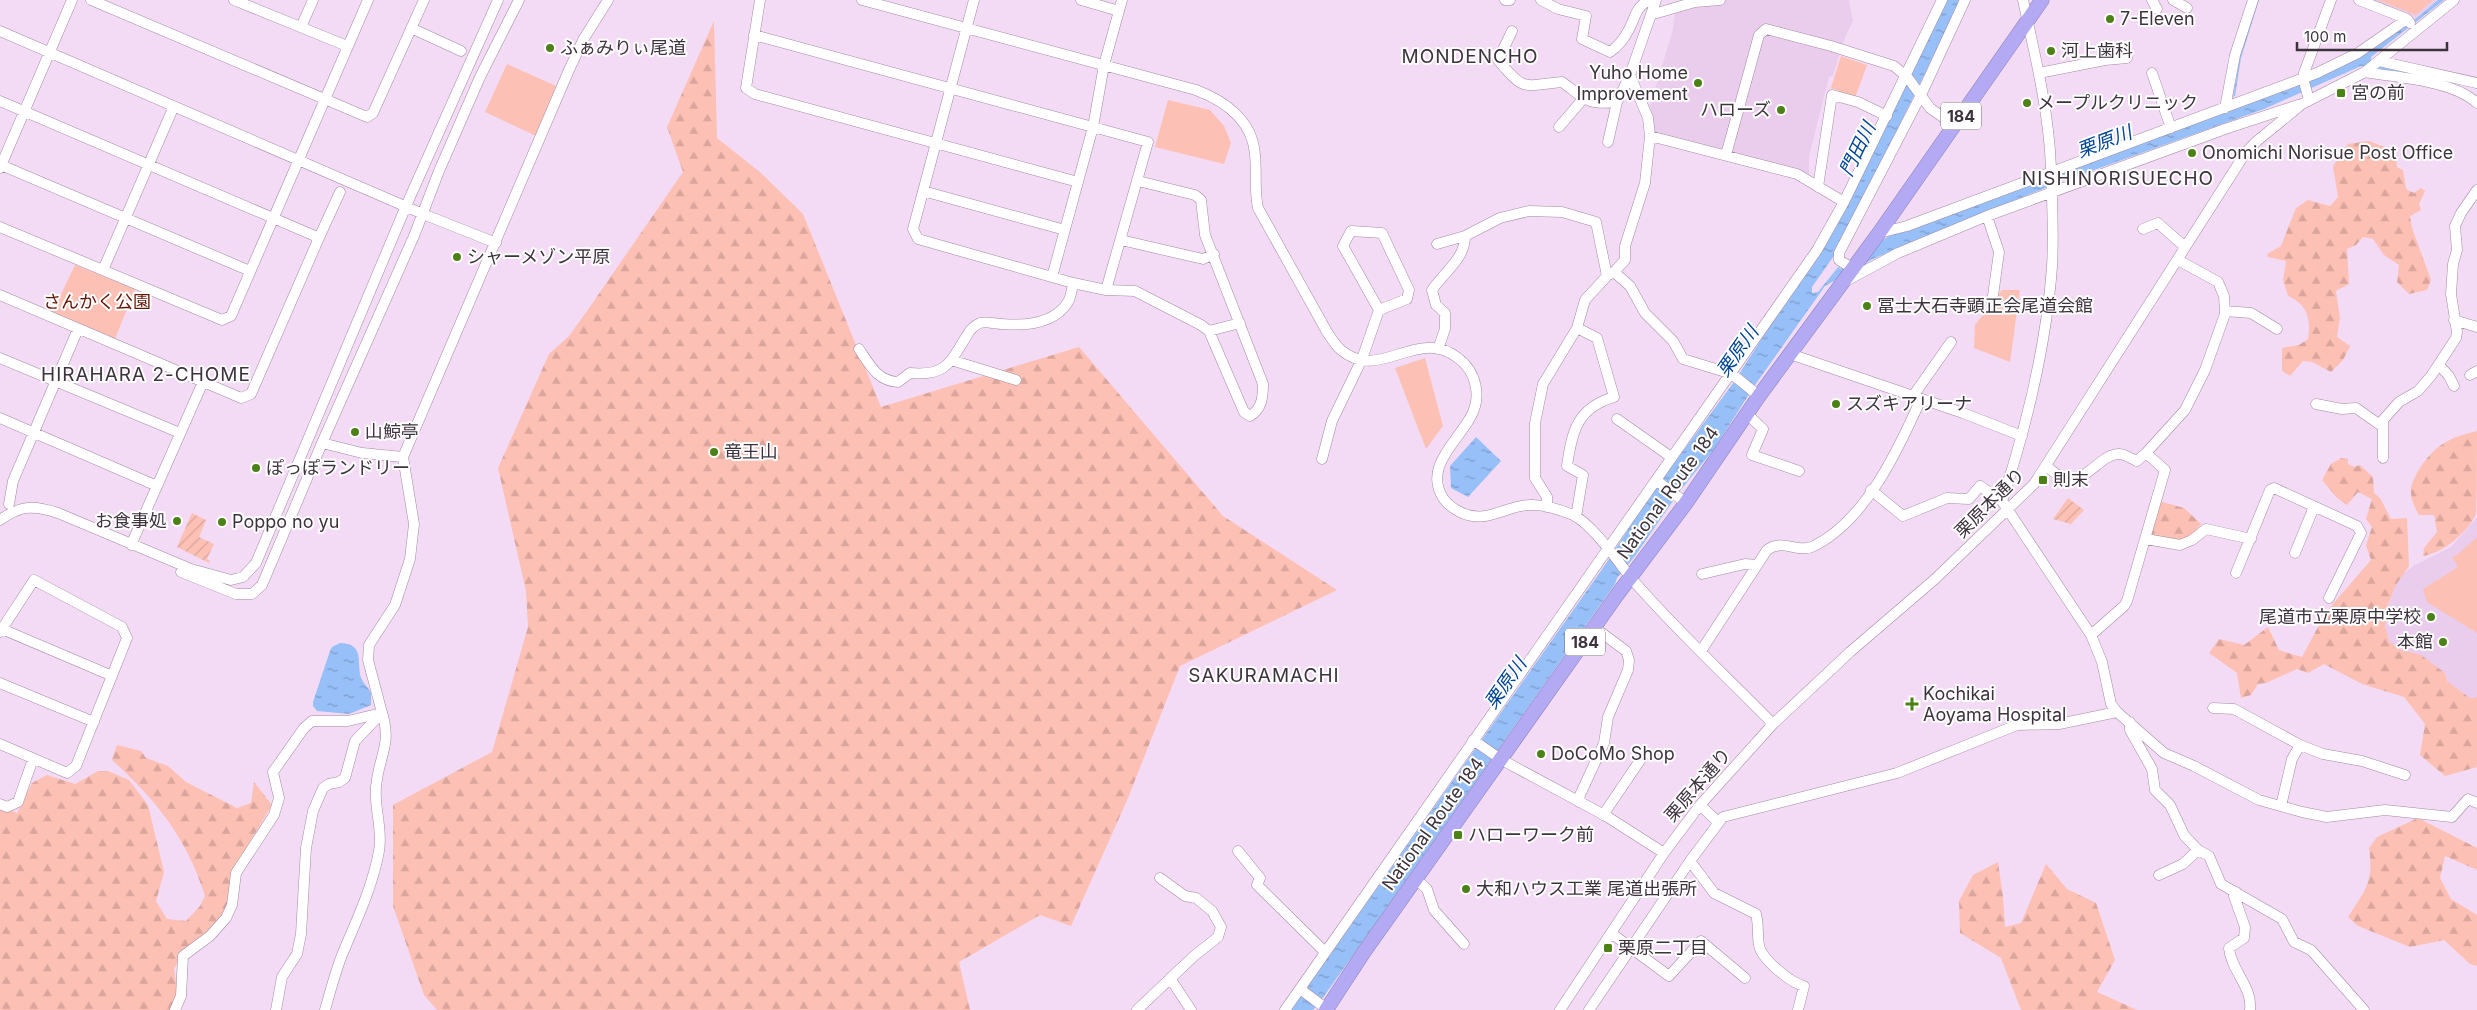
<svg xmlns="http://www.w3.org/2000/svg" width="2477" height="1010" viewBox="0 0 2477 1010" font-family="Inter,'Noto Sans JP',sans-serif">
  <defs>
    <pattern id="forest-firs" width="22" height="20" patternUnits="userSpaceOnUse" patternTransform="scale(1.25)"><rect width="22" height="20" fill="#fcc0b4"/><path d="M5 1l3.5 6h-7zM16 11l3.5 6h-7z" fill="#d9a59c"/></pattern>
    <pattern id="garden-furrows" width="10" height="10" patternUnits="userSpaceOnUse" patternTransform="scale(1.25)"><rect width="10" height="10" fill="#fcc0b4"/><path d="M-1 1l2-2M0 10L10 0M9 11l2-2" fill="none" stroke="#d9a59c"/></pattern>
    <pattern id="water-ripples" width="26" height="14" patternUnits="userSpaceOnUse" patternTransform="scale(1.25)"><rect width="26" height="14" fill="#97bff8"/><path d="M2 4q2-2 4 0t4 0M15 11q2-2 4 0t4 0" fill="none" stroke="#7c9cca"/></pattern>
  </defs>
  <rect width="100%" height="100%" fill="#f4dbf5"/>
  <!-- built -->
  <path fill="#eacdec" d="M 1724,0 L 1849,0 L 1853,21 L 1844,40 L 1833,76 L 1829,77 L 1809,157 L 1809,177 L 1654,133 L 1650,106 L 1673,29 L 1675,11 Z
    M 2367,0 L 2438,0 L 2415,19 Z
    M 2477,517 L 2477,697 L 2470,698 L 2447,681 L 2445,673 L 2406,651 L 2398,650 L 2389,641 L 2385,626 L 2387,607 L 2396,585 L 2403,574 L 2413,566 L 2451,547 Z"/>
  <!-- forest -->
  <path fill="url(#forest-firs)" d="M 714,21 L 717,138 L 761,173 L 803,214 L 881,407 L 1079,347 L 1223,516 L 1337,590 L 1180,666 L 1128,798 L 1071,926 L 1040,915 L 959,962 L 970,1010 L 437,1010 L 424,995 L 393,906 L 393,805 L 492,752 L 528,627 L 526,591 L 498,468 L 549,354 L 569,336 L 587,311 L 683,172 L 667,127 Z
    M 2369,141 L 2395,151 L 2397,167 L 2403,170 L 2406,189 L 2414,193 L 2421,188 L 2425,191 L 2419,204 L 2421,210 L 2410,216 L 2412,228 L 2431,280 L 2427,290 L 2409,294 L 2397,282 L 2399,265 L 2384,255 L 2373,239 L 2363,237 L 2356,245 L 2347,249 L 2349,284 L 2336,291 L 2340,318 L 2337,337 L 2350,346 L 2343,360 L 2331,372 L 2312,362 L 2303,361 L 2290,376 L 2282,371 L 2282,348 L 2299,345 L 2308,339 C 2311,319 2308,305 2288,296 L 2283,280 L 2286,261 L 2268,257 L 2267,254 L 2281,246 L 2296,208 L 2308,200 L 2330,206 L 2338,197 L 2333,166 L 2348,144 Z
    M 2477,431 C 2477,444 2477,506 2476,514 C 2468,532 2443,553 2423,556 L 2424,548 L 2437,532 L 2434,515 L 2419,515 C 2408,496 2408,487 2420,468 C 2436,444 2449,438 2477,431 Z
    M 2341,458 L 2348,459 L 2348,464 L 2354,467 L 2360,465 L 2373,477 L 2374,493 L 2380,498 L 2391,519 L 2407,518 L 2409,566 L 2396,585 L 2387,607 L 2385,626 L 2389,641 L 2398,649 L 2421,655 L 2445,673 L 2447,681 L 2470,698 L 2477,697 L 2477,767 L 2445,776 L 2420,755 L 2425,724 L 2404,697 L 2362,684 L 2324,664 L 2308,673 L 2297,669 L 2266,683 L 2258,684 L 2251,695 L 2241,698 L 2237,673 L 2209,653 L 2219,639 L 2244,645 L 2268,627 L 2279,650 L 2302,657 L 2326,612 L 2371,560 L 2366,545 L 2372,527 L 2366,519 L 2372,499 L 2358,492 L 2347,505 L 2336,497 L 2322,480 L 2331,464 Z
    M 2159,501 L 2184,508 L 2201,524 C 2185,546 2175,540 2151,536 Z
    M 117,745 L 141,751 L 146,758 L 168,766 L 186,782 L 237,808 L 251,803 L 254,782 L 272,805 L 233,870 L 225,919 L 181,957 L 174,969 L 177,990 L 171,1010 L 0,1010 L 0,807 L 17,813 L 32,783 L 47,775 L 75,784 L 98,771 L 108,771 L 129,780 L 148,805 L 164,872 L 156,901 L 167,919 L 186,921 L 200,906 L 205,896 C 187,838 156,800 112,760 Z
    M 2418,818 L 2477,848 L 2477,870 L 2445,856 L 2440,878 L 2451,899 L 2477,915 L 2477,966 L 2470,964 L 2444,940 L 2410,947 L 2358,926 L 2348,917 C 2366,889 2374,882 2369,848 L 2377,837 Z
    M 1998,862 L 2003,897 L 2005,927 L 2021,923 L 2046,864 L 2067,889 L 2096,903 L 2115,960 L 2097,992 L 2137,1010 L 2021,1010 L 2001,958 L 1960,933 L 1959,901 L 1973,875 Z"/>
  <!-- park -->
  <path fill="#fcc0b4" d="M 2378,0 L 2433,0 L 2416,15 Z
    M 1841,56 L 1867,65 L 1855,98 L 1842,96 L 1840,91 L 1831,88 Z
    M 507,64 L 556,86 L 536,136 L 485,112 Z
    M 1168,100 L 1210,110 L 1224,126 L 1231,143 L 1224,164 L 1155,147 Z
    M 75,265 L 135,289 L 115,339 L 52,313 Z
    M 2002,290 L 2020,290 L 2010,362 L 1974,348 L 1975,325 Z
    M 1425,358 L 1443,426 L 1426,449 L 1395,368 Z
    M 2477,537 L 2477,633 L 2427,602 L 2423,589 L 2458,567 L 2452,557 L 2457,555 Z"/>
  <!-- garden -->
  <path fill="url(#garden-furrows)" d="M 2068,498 L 2084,510 L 2071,524 L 2053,519 Z
    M 192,513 L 206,520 L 199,537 L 214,544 L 207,559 L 210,561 L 209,563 L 177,547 Z"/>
  <!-- water -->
  <path fill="url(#water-ripples)" d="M 1945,0 L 1961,0 L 1838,250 L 1812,287 L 1812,293 L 1818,292 L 1839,266 L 1840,269 L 1889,236 L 2300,85 L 2408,25 L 2438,0 L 2444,0 L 2371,57 L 2371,60 L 2477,84 L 2477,89 L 2462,84 L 2361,66 L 2264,109 L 2055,184 L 1913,241 L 1873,259 L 1825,286 L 1755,385 L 1714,449 L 1679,492 L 1635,556 L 1617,578 L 1615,584 L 1322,999 L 1313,1010 L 1291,1010 L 1605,565 L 1647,500 L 1734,382 L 1829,234 Z
    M 2257,0 L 2259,0 L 2241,58 L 2235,96 L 2233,97 L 2240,57 Z
    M 1476,437 L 1501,461 L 1468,497 L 1451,488 L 1450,466 Z
    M 340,643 C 367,644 355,665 362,680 C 364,684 369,688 371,693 L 371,705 L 349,714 L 317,711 L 313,706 L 313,702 L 330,651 L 332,647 Z"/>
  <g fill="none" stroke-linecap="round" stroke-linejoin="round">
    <defs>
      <path id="minor" d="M 91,0 L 367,117 L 373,113 L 424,0
        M 234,0 L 347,46
        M 760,0 L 746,88 L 755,94 L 1078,182
        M 862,0 L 1196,90 C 1225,101 1253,121 1255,155 C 1257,173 1254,190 1258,208 L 1327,332 C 1331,338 1335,345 1341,350 C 1380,383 1416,326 1458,358 C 1477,372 1482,398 1470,418 C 1456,443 1424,467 1443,498 C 1447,504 1454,509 1460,512 C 1486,525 1504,506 1529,505 C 1544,504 1559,509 1573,515 C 1592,524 1617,560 1631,578 C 1675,629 1726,676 1773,724
        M 974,0 L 913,229 L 918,239 L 1073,283 L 1106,290 L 1135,291 L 1201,325 L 1209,331 L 1244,412 L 1250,416 C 1262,409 1263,397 1263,384 L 1205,235 L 1201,200 L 1195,195 L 1138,181
        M 1081,0 L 1119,11
        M 1505,0 L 1510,0
        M 1541,0 L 1558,9 L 1586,16 L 1582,39 L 1610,52 C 1617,47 1624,39 1628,31 C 1635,20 1635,5 1651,0
        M 2152,0 L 2157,9
        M 2173,0 L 2187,8
        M 2359,0 L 2407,19 L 2410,23
        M 1653,12 L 1657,13 L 1695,2 L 1720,0
        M 301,27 L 313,0
        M 411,28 L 461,51
        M 0,31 L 423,214 L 496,243
        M 1512,31 L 1498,60 C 1525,92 1522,86 1562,82 C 1586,99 1585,105 1617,102 L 1630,75
        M 754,35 L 1148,142 L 1106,290
        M 2379,61 L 2477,83
        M 2365,72 C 2398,78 2452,80 2477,103
        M 2039,73 L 2105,60 L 2127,58
        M 2152,73 L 2171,128
        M 2309,100 L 2303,78 L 2304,73 L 2331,0
        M 0,101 L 315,236 L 318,240 L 251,394 L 241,398 L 0,295
        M 2225,108 L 2235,55 L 2253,0
        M 1559,127 L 1583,99
        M 1650,136 L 1797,174 L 1844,202
        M 1608,142 L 1617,102
        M 1726,155 L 1759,35 L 1766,29 L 1831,46 L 1894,66 L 1908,78 L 1930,108 L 1954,125
        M 1,165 L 250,271
        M 0,168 L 72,0
        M 1818,187 L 1832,95 L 1858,102 L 1887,116
        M 923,191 L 1065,230
        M 1987,216 L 1999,252 L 1992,303
        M 0,227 L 222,320 L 231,316 L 368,0
        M 2143,229 L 2158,223 L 2185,247
        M 1879,233 L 1907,226 L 2317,73 L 2358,53 L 2407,19
        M 318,240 L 340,192
        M 1121,240 L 1203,259 L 1214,254
        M 1437,244 L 1465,236 L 1500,218 L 1529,211 L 1562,212 L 1596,222 L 1607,276
        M 1852,268 L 1839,260 L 1839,253 L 1921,95 L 1965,0
        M 103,270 L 174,106
        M 1614,272 L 1630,286 L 1645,313 L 1673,341 L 1683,359 L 1732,374 L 1759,396
        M 1052,277 L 1093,127 L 1104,65 L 1122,0
        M 1844,282 L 1898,253 L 1987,216 L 2225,129 L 2298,105
        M 2225,311 L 2251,313 L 2277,329
        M 2454,320 L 2477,327
        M 1209,331 L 1240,323
        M 859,349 C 870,365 877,381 898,382 L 910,373 C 946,376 949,364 966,337 C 969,331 973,326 980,323 C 985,321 996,324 1002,324 C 1025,326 1054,324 1068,302 C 1071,297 1072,289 1073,283
        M 1438,349 L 1445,329 L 1445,313 L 1436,305 L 1432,290 C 1445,271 1465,259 1465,236
        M 1790,354 L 1963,413 L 2022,436
        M 0,358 L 180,433
        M 951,360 L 1016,380
        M 2439,365 L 2449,376 L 2454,386
        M 2470,375 L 2477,371
        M 1913,396 L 1951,342
        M 2316,404 L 2342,409 L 2356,408 L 2383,427
        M 1747,414 L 1763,429 L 1752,455 L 1799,471
        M 0,418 L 157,486
        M 1617,419 L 1671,457
        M 322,443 L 362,453 L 403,457 L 569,70 L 583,40 L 608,0
        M 2383,458 L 2383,420 L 2399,402 L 2418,391 L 2431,376 L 2456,338 L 2457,332 L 2451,294 L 2453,264 L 2457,250 L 2455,226 L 2461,213 L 2477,190
        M 1322,459 L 1332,421 L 1362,359 L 1379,310 L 1343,246 L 1351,231 L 1382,233 L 1409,290 L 1407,299 L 1379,310
        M 2046,466 C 2052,470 2059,478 2066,479 C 2087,483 2100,454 2119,454 C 2125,454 2132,459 2137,461 L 2146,453
        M 1656,480 L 1686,503
        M 1871,490 L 1903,516 L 1947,498 L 1969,499 L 1980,486 L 2002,501 L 2091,635 L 2102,662 L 2111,704 L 2117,712 L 2164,753 L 2194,766 L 2259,800 L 2302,812 L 2327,817 L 2385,810 L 2452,817 L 2468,799 L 2477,803
        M 2002,501 C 2027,425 2046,347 2052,267 C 2054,234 2052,201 2051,168 C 2049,112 2035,55 2023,0
        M 9,504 L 13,481 L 78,329
        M 1547,507 L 1547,497 L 1535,478 L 1535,423 L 1543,384 L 1577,328 L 1585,300 L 1607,276 L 1614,272 L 1625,260 L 1625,246 L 1645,183 L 1650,136 L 1648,118 L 1630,75 L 1656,0
        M 1576,517 L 1583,475 L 1567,466 C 1572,431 1577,408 1614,397 L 1597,338 L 1577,328
        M 0,520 C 21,505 34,505 58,513 L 191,569 L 231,580 L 243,577 L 256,563 L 406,206 L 498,0
        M 2146,539 L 2180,545 L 2192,540 L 2206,529 L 2251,539
        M 131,545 L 203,382
        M 2295,553 L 2314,507
        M 181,572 L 236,594 L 252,594 L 262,585 L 322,443 L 414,236 L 439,171 L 480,77 L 519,0
        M 2236,573 L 2270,490 L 2274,488 L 2357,526 L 2361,533 L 2329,598
        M 1702,574 L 1745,564 L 1757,565
        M 2,629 L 110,675
        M 0,632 L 34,580 L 122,627 L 127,638 L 76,766 L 67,773 L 0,744
        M 2091,635 L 2124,606 L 2127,601 L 2165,470 L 2146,453 L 2185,410 L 2205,370 L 2225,314 L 2224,296 L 2218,282 L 2178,260
        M 1701,651 L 1767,550 C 1781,538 1799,554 1814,546 C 1866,520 1898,450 1921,399
        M 0,683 L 94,722
        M 2213,708 L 2234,709 L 2300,745 L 2323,754 L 2362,761 L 2405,775
        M 2130,722 L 2130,730 L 2152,769 L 2155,790 L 2170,805 L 2184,835 L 2198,850 L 2209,856 L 2221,884 L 2282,919 L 2294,942 L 2311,950 L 2364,1010
        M 1473,740 L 1502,760 L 1606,816 L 1664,853
        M 1579,802 L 1580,795 L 1604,743 L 1608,717 L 1628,670 L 1629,660 L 1626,651 L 1595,628
        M 0,804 L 7,807 L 18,802 L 33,759
        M 1700,805 L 1718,822
        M 2281,806 L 2292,759 L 2300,745
        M 1603,815 L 1645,753
        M 1238,851 L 1260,878 L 1257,885 L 1325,952
        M 1690,861 L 1714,893 L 1756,914 C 1759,925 1757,935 1759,945 C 1761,959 1791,983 1804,986 L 1798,1010
        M 2159,875 L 2183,864 L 2198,850
        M 1417,880 L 1427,889 L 1434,910 L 1464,944
        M 2236,892 L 2234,896 L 2245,927 L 2244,938 L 2229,948 C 2231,971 2253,987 2250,1010
        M 1611,933 L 1669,976 L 1701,941 L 1745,978
        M 1170,978 L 1191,1010
        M 1300,989 L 1328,1010
        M 175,1010 L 181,996 L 183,956 L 210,936 L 226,918 L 232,905 L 236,873 L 274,815 L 279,798 L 273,772 L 304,728 L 312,721 L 348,721 L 373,715 L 378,717
        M 276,1010 L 282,977 L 297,954 L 301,934 L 306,848 L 313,811 L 323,788 L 329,784 L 339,782 L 345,778 L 355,741 L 378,717 L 381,709 L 368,660 L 369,645 L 395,605 L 410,559 L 414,524 L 403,457
        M 325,1010 C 330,992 335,973 342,955 C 356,921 372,889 379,851 C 383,829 374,809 376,787 C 379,753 393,746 381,709
        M 1137,1010 L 1194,956 L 1218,937 L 1221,927 L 1212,911 L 1196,898 L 1185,896 L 1160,878
        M 1285,1010 L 1817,250 L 1844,202 L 1942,0
        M 1560,1010 L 1664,853 L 1700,805 L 1773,724 L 1850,652 L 1935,579 L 2034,484 L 2246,152 L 2257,141 L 2302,104 L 2365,72 L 2454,0
        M 1589,1010 L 1690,861 L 1723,817 L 1897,773 L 2017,725 L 2059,724 L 2117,712"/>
      <path id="highway" d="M 1326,1010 L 1364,952 L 1617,595 L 1686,503 L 1759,396 L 1879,233 L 2042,0"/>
    </defs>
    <!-- minor casing -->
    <use href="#minor" stroke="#a18aa2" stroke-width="11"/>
    <!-- highway casing -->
    <use href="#highway" stroke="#8a80b3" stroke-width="15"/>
    <!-- minor -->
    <use href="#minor" stroke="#fff" stroke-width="10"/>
    <!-- highway -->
    <use href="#highway" stroke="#b4a9f3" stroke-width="14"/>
  </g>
  <!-- markers -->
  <g fill="#4c8117" stroke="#fff" stroke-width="2">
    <circle cx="2110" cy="19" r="5"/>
    <circle cx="550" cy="48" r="5"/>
    <circle cx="2051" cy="51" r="5"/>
    <circle cx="1698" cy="83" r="5"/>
    <rect x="2336" y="88" width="10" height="10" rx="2.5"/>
    <circle cx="2027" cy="103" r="5"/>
    <circle cx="1781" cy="110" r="5"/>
    <circle cx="2192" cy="153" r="5"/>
    <circle cx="457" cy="257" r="5"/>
    <circle cx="1867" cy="306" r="5"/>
    <circle cx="1836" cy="404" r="5"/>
    <circle cx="355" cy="432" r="5"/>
    <circle cx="714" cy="452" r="5"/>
    <circle cx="256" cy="468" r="5"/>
    <rect x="2038" y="475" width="10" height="10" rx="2.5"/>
    <circle cx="177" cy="521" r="5"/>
    <circle cx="222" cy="522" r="5"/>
    <circle cx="2431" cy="617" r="5"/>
    <circle cx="2443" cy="642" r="5"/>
    <path d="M1909.5 696.5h5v5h5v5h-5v5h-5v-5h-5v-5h5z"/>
    <circle cx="1541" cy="754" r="5"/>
    <rect x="1453" y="830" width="10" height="10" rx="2.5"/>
    <circle cx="1466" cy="889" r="5"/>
    <rect x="1603" y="943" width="10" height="10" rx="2.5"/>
  </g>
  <g text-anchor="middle" stroke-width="4" stroke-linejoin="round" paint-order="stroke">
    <!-- shield labels -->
    <g fill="#fff" stroke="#777077" stroke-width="1">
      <rect x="1941" y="102.5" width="40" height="27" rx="4"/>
      <rect x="1565" y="628.5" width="40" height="27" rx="4"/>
    </g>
    <g font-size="16" font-weight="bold" fill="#3d333d">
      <text x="1961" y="122">184</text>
      <text x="1585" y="648">184</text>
    </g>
    <!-- poi labels -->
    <g font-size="18" fill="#3d333d" stroke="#fff" text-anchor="start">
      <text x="2120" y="25">7-Eleven</text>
      <text x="560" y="54">ふぁみりぃ尾道</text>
      <text x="2061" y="57">河上歯科</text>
      <text x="1688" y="79" text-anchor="end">Yuho Home<tspan x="1688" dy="21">Improvement</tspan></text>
      <text x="2351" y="99">宮の前</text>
      <text x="2037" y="109">メープルクリニック</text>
      <text x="1771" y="116" text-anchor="end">ハローズ</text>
      <text x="2202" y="159">Onomichi Norisue Post Office</text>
      <text x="467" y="263">シャーメゾン平原</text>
      <text x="1877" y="312">冨士大石寺顕正会尾道会館</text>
      <text x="1846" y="410">スズキアリーナ</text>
      <text x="365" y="438">山鯨亭</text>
      <text x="724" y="458">竜王山</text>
      <text x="266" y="474">ぽっぽランドリー</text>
      <text x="2053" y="486">則末</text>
      <text x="167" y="527" text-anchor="end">お食事処</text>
      <text x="232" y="528">Poppo no yu</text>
      <text x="2421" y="623" text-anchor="end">尾道市立栗原中学校</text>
      <text x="2433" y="648" text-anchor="end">本館</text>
      <text x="1923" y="700">Kochikai<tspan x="1923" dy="21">Aoyama Hospital</tspan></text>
      <text x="1551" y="760">DoCoMo Shop</text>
      <text x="1468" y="841">ハローワーク前</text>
      <text x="1476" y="895">大和ハウス工業 尾道出張所</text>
      <text x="1618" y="954">栗原二丁目</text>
    </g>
    <!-- park labels -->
    <g font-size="18" fill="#661507" stroke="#fff">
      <text x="97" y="308">さんかく公園</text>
    </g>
    <!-- street labels -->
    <g font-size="18" fill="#3d333d" stroke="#fff">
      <text transform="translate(1668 493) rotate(-54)" y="6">National Route 184</text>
      <text transform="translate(1990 503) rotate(-45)" y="6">栗原本通り</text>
      <text transform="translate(1698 785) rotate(-49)" y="6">栗原本通り</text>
      <text transform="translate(1433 824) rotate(-54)" y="6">National Route 184</text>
    </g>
    <!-- neighbourhood labels -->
    <g font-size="19" letter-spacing="1" fill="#3d333d" stroke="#fff">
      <text x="1470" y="63">MONDENCHO</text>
      <text x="2118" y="185">NISHINORISUECHO</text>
      <text x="146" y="381">HIRAHARA 2-CHOME</text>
      <text x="1264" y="682">SAKURAMACHI</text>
    </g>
    <!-- water labels -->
    <g font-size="19" font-style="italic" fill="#004595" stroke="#fff">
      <text transform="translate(2104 141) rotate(-21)" y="7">栗原川</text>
      <text transform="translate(1857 149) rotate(-64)" y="7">門田川</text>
      <text transform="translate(1737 351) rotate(-55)" y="7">栗原川</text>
      <text transform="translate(1505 683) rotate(-55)" y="7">栗原川</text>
    </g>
  </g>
  <!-- scale -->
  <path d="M2297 42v8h150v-8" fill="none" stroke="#3d333d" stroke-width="2.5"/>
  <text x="2304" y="42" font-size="15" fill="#3d333d" stroke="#ffffff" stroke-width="4" paint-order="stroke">100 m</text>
</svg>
